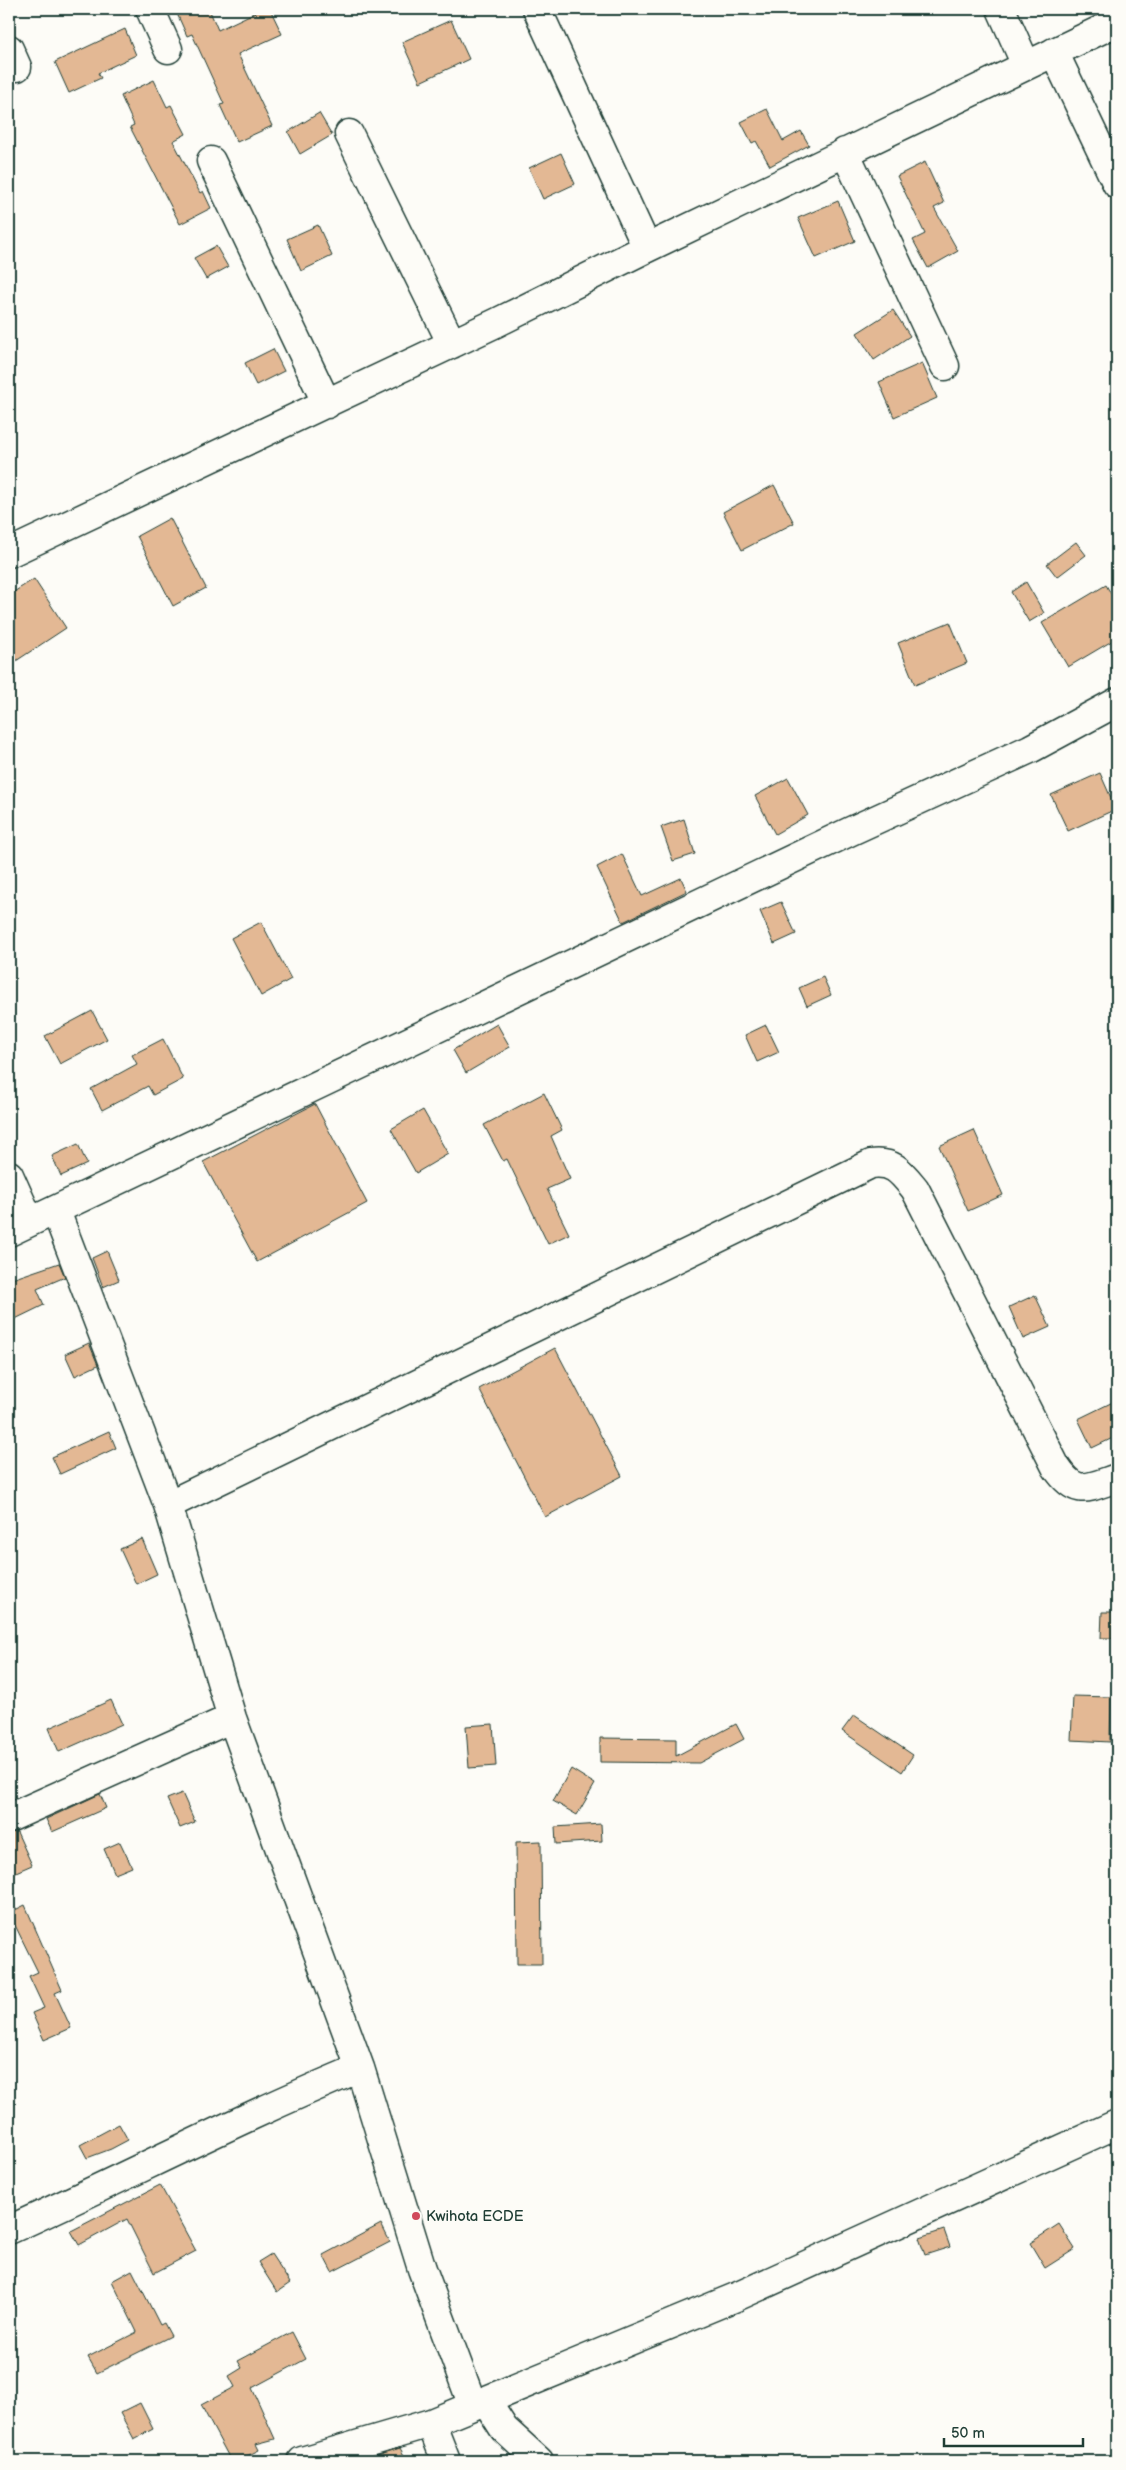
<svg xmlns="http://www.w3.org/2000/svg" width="1126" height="2470" viewBox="0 0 1126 2470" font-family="'Balsamiq Sans',sans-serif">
  <rect width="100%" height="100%" fill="#fdfcf7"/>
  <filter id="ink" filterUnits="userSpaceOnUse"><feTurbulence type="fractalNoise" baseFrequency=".02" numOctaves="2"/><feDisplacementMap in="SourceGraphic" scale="10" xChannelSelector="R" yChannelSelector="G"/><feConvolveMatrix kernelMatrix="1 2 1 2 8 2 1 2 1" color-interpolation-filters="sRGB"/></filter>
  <g filter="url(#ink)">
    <!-- building -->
    <path fill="#e3b894" stroke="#1f3d34" d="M 175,9 L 209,9 L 218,30 L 262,9 L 270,9 L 282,34 L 238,54 L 272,126 L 237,142 L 220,105 L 224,104 L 192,34 L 187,36 Z
      M 451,20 L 469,59 L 420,82 L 402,42 Z
      M 125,29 L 136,55 L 98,73 L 101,78 L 69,93 L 55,62 Z
      M 154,80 L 167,107 L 171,105 L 186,134 L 173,141 L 200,193 L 203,191 L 211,208 L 180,224 L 130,127 L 134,125 L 121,96 Z
      M 767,109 L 783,141 L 801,131 L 809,145 L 770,166 L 756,141 L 752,143 L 741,122 Z
      M 319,113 L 332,135 L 300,154 L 288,132 Z
      M 561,153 L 575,184 L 543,199 L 529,168 Z
      M 925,162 L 944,203 L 934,208 L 958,251 L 928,268 L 913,240 L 925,234 L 897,176 Z
      M 838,201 L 855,241 L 816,258 L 798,218 Z
      M 318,225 L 332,256 L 301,271 L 287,239 Z
      M 216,246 L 228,267 L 206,279 L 194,258 Z
      M 893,310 L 910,336 L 874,360 L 857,333 Z
      M 273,349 L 284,371 L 256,385 L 245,363 Z
      M 922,363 L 937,398 L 894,417 L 879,382 Z
      M 774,485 L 794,523 L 742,550 L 723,512 Z
      M 170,518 L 206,588 L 173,606 L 137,536 Z
      M 1076,542 L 1086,555 L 1057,577 L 1047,564 Z
      M 34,579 L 66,628 L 16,661 L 9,649 L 9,595 Z
      M 1026,582 L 1044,613 L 1029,622 L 1011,592 Z
      M 1106,585 L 1117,604 L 1117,638 L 1068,667 L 1042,623 Z
      M 950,622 L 967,663 L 915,685 L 898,643 Z
      M 1100,773 L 1116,809 L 1068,831 L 1051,795 Z
      M 788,778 L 808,815 L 775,834 L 755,796 Z
      M 684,819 L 695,854 L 673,861 L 661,827 Z
      M 622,854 L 642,896 L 681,878 L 687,891 L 623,922 L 597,867 Z
      M 781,902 L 796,934 L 774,944 L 760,911 Z
      M 261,922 L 291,979 L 261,996 L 231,938 Z
      M 823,977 L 831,995 L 807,1006 L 799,988 Z
      M 92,1011 L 107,1039 L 60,1064 L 45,1036 Z
      M 497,1024 L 510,1047 L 466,1073 L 453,1050 Z
      M 766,1025 L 779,1052 L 757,1062 L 745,1035 Z
      M 163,1039 L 183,1079 L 153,1095 L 148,1086 L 102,1110 L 91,1089 L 137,1064 L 132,1055 Z
      M 544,1093 L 562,1130 L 551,1136 L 570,1179 L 547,1189 L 569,1234 L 548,1244 L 507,1159 L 503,1161 L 484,1125 Z
      M 315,1104 L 367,1203 L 257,1262 L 203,1162 Z
      M 423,1110 L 448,1154 L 416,1173 L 391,1129 Z
      M 974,1130 L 1003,1195 L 968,1211 L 939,1146 Z
      M 78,1144 L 87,1164 L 61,1176 L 52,1156 Z
      M 107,1251 L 119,1280 L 103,1287 L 92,1258 Z
      M 59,1263 L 65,1277 L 37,1289 L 44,1305 L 9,1322 L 9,1280 Z
      M 1035,1295 L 1050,1327 L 1023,1339 L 1009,1307 Z
      M 89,1343 L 98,1365 L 75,1376 L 65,1354 Z
      M 555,1348 L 622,1476 L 545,1517 L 479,1389 Z
      M 1117,1400 L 1117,1436 L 1092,1448 L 1078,1419 Z
      M 109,1431 L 116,1448 L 60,1474 L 52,1457 Z
      M 142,1539 L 157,1574 L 136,1584 L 120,1549 Z
      M 1102,1612 L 1117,1612 L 1117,1638 L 1101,1638 Z
      M 1073,1696 L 1111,1697 L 1110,1742 L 1071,1740 Z
      M 111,1700 L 122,1724 L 59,1752 L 49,1728 Z
      M 854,1715 L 913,1755 L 902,1772 L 842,1731 Z
      M 493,1724 L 496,1766 L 469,1768 L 466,1726 Z
      M 736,1724 L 744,1739 L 699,1763 L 600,1762 L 600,1738 L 676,1739 L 676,1756 Z
      M 571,1769 L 595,1784 L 577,1815 L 553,1801 Z
      M 182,1793 L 195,1822 L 180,1828 L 167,1799 Z
      M 100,1794 L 106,1808 L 52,1832 L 46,1819 Z
      M 601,1824 L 602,1841 L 556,1844 L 555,1827 Z
      M 17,1832 L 32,1865 L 9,1875 L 9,1833 Z
      M 541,1841 L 542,1964 L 517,1964 L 516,1842 Z
      M 120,1842 L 132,1867 L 115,1874 L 104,1849 Z
      M 25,1905 L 62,1990 L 55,1993 L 71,2028 L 44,2040 L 32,2013 L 44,2008 L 29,1976 L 38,1972 L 9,1913 Z
      M 119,2124 L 128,2140 L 111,2149 L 87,2158 L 80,2145 Z
      M 160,2185 L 196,2251 L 154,2273 L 127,2219 L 79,2245 L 71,2231 Z
      M 381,2224 L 390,2242 L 332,2272 L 323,2255 Z
      M 1059,2224 L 1075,2249 L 1045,2268 L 1030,2243 Z
      M 944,2230 L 950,2247 L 925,2255 L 919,2238 Z
      M 271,2254 L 290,2283 L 277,2292 L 258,2262 Z
      M 132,2270 L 160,2325 L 164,2323 L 171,2336 L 97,2373 L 88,2357 L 137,2332 L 112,2281 Z
      M 292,2332 L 306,2359 L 252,2388 L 275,2439 L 256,2444 L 259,2450 L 237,2461 L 231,2461 L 201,2405 L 235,2387 L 229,2376 L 242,2368 L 238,2361 Z
      M 140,2403 L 153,2429 L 134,2439 L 120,2413 Z
      M 400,2448 L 407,2461 L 360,2461 L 364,2459 Z"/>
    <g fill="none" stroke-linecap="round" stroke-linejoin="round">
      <defs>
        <path id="minor" d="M 150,9 L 168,49
          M 537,9 L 647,248
          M 1001,9 L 1026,65
          M 9,49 L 17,67
          M 1054,52 L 1117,184
          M 349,134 L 452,344
          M 845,152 L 945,366
          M 211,161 L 327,404
          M 9,553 L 496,323 L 647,248 L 1117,22
          M 9,1175 L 30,1222
          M 56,1211 L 168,1505 L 232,1718 L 360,2068 L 422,2269 L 473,2406
          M 9,1232 L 851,831 L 1030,749 L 1117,702
          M 168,1505 L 871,1164 C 894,1161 901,1172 915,1189 L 1056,1467 C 1076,1497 1087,1488 1117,1478
          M 9,1818 L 232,1718
          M 9,2230 C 126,2177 241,2117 360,2068
          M 486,2401 L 504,2429 L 539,2461
          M 431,2423 L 446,2461
          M 302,2461 L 431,2423 L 736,2297 L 1117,2124"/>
      </defs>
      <!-- minor casing -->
      <use href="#minor" stroke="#1f3d34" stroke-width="31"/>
      <!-- minor -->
      <use href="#minor" stroke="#fdfcf7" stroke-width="28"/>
    </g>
  </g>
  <!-- markers -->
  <circle fill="#d1495b" stroke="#fdfcf7" stroke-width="2" cx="416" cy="2216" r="5"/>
  <g text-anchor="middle" stroke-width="4" stroke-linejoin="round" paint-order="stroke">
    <!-- poi labels -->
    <g font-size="15" fill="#1f3d34" stroke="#fdfcf7" text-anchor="start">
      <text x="426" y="2221">Kwihota ECDE</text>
    </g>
  </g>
  <!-- margin -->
  <rect width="1126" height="2470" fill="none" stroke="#fdfcf7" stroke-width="30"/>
  <rect x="15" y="15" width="1096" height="2440" fill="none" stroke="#1f3d34" stroke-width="2" filter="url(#ink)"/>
  <!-- scale -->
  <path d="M944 2438v8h139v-8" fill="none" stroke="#1f3d34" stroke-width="2.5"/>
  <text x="951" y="2438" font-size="15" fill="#1f3d34" stroke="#fdfcf7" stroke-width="4" paint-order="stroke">50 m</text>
</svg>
